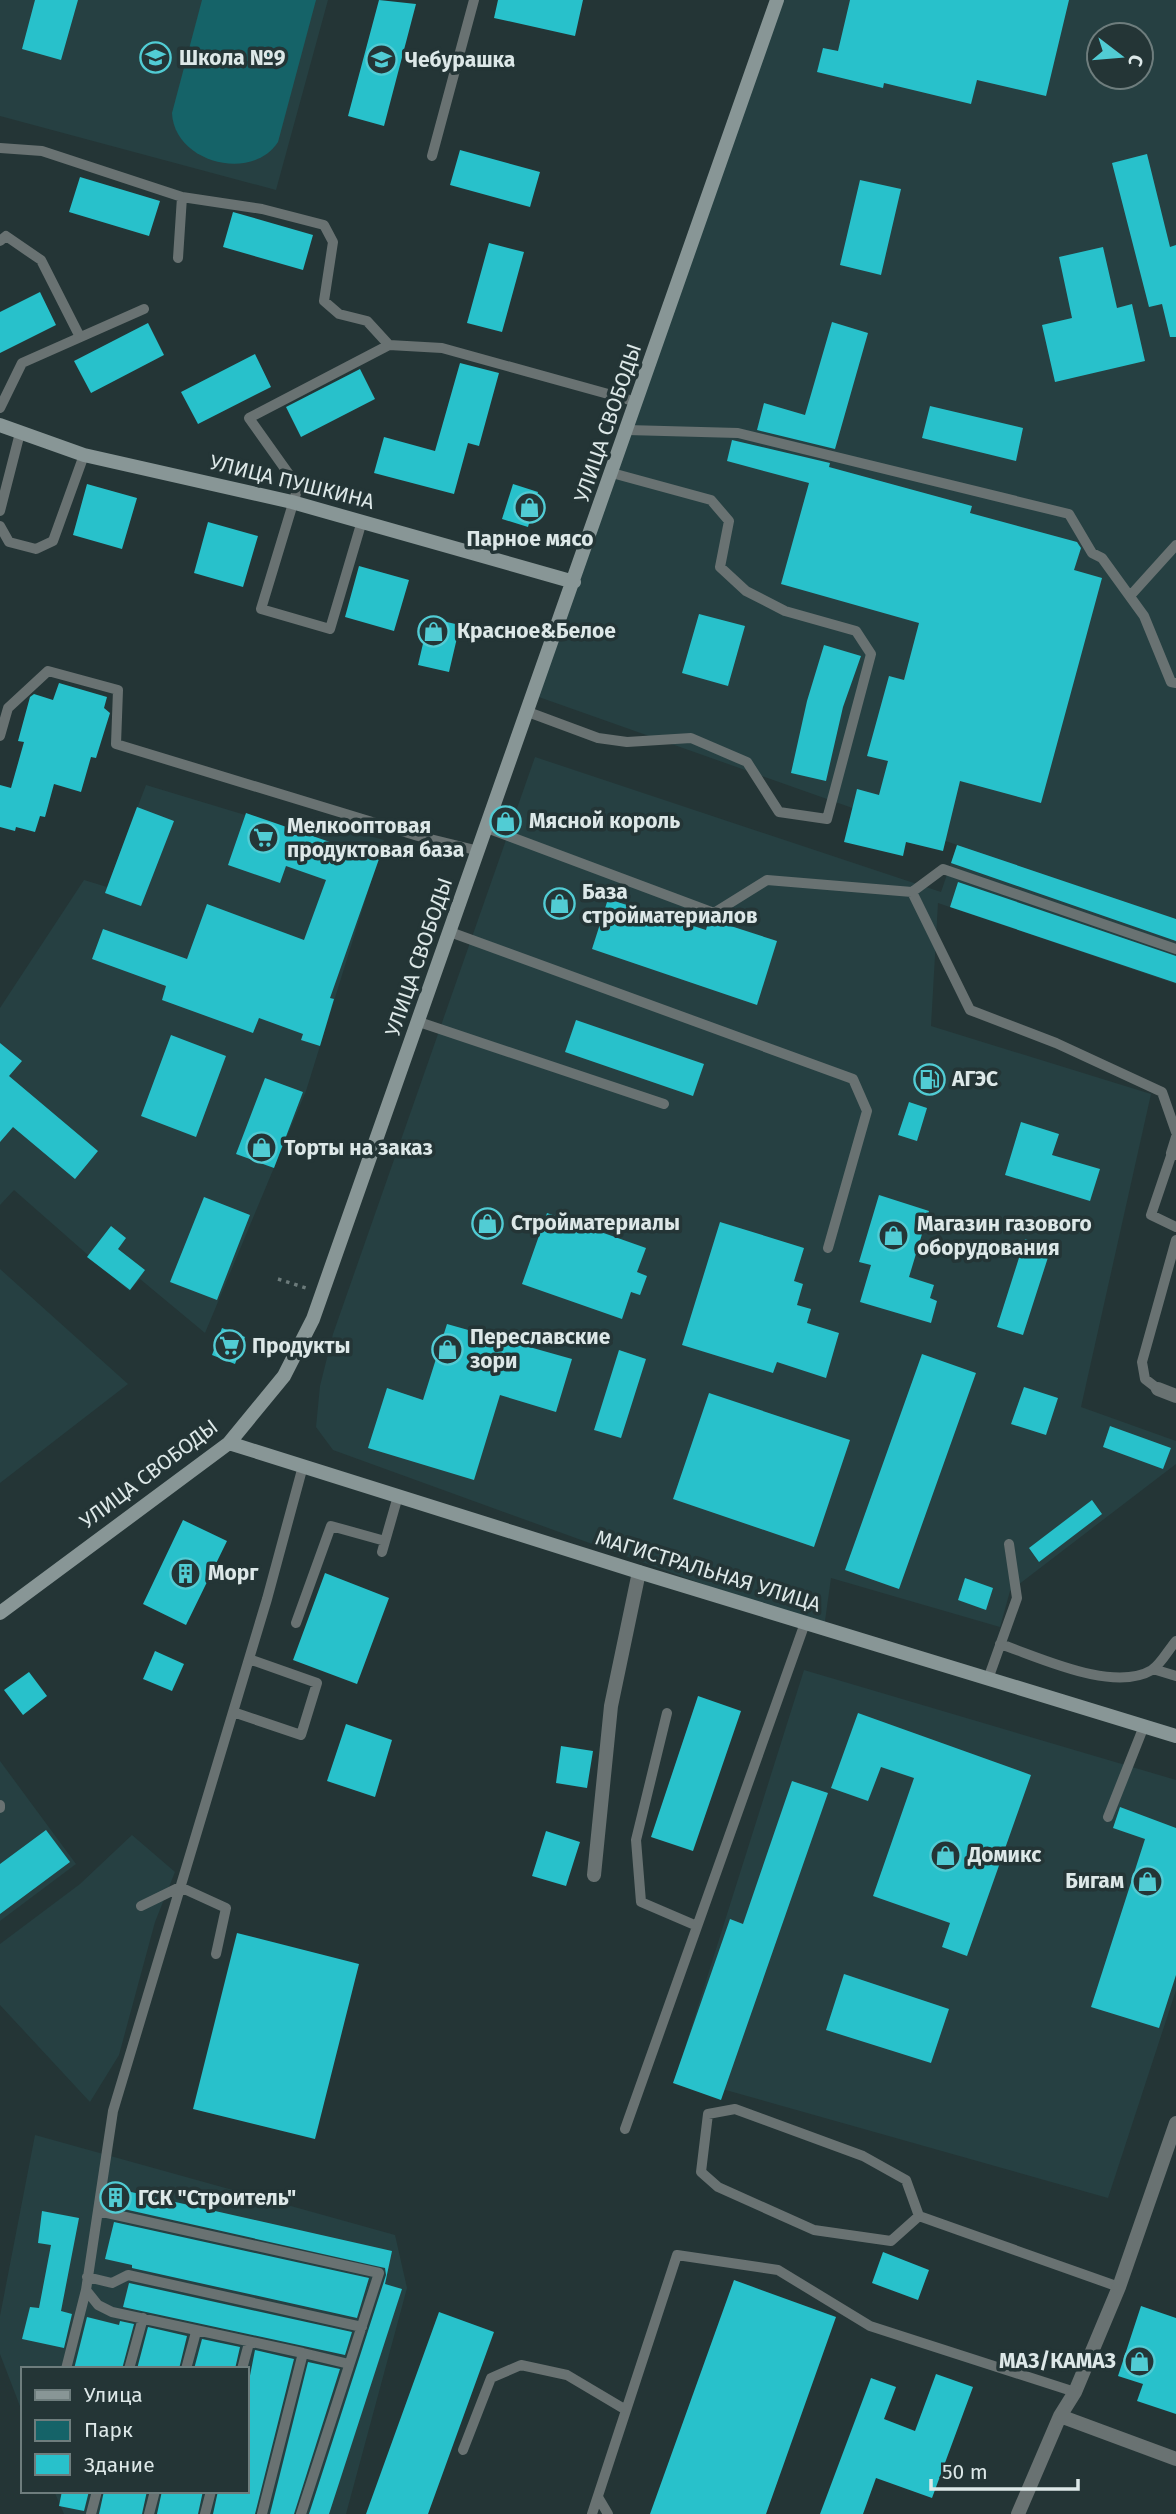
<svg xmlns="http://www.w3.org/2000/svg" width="1176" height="2514" viewBox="0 0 1176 2514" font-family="'Fira Sans',sans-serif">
  <rect width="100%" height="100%" fill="#243536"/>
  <!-- built -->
  <path fill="#264042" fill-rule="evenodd" d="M 0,0 L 328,0 L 276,190 L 0,116 Z
    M 779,0 L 1176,0 L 1176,984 L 938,903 L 931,1026 L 1151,1094 L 1081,1407 L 1176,1441 L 1176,1464 L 1010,1591 L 1000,1627 L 831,1578 L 824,1628 L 333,1450 L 316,1427 L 320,1386 L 333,1334 L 535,757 L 941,892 L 957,845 L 536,696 ZM 1099,35 L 1141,35 L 1141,77 L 1099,77 Z
    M 146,785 L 292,829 L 297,816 L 384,840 L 306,1091 L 205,1333 L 140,1279 L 129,1291 L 14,1190 L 0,1205 L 0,1008 L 84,880 L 107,887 Z
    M 0,1269 L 128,1384 L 0,1483 Z
    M 804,1670 L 1176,1780 L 1176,1990 L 1108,2198 L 676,2076 Z
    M 0,1761 L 76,1864 L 0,1921 Z
    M 132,1835 L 175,1872 L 155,1922 L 119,2055 L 90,2102 L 0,2005 L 0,1944 L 80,1884 Z
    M 35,2135 L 395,2235 L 407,2288 L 346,2514 L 64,2514 L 54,2491 L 247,2491 L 247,2369 L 23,2369 L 23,2414 L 0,2354 L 0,2316 Z"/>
  <!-- green -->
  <path fill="#156368" d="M 202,0 L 316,0 L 278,142 C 251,183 174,162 172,113 Z"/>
  <!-- building -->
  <path fill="#28c1cb" d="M 35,0 L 78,0 L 61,60 L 22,49 Z
    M 379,0 L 416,4 L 384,126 L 348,116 Z
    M 498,0 L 583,0 L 575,36 L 494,18 Z
    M 850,0 L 1069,0 L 1046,96 L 977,80 L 971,104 L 884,83 L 883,88 L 817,72 L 823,48 L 838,51 Z
    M 460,150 L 540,172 L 530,207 L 450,185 Z
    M 1147,154 L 1170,247 L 1176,245 L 1176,337 L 1170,337 L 1162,304 L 1149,307 L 1112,163 Z
    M 80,177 L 160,201 L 149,236 L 69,212 Z
    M 860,180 L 901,189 L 881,275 L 840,265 Z
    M 233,212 L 313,235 L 303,270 L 223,247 Z
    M 489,243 L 524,252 L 502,332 L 467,323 Z
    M 1103,247 L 1117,308 L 1132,304 L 1145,361 L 1055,382 L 1042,325 L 1072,318 L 1059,257 Z
    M 40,292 L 56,325 L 0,353 L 0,312 Z
    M 832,322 L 868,333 L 835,449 L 757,430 L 764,403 L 805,415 Z
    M 148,323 L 164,355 L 91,393 L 74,361 Z
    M 255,354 L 271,387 L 198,424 L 181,392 Z
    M 460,363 L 499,373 L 479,446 L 468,443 L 454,494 L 374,473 L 384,437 L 435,451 Z
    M 360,369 L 375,399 L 301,437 L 286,407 Z
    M 930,406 L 1023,428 L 1016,461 L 922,438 Z
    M 732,440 L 830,463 L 829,467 L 972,506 L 970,513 L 1077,542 L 1081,548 L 1074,570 L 1102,578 L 1041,803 L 960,781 L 943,851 L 906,842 L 903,856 L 844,842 L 857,789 L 879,795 L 888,761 L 867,756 L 889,676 L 904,680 L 919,623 L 781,584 L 809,483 L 727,461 Z
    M 87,484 L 137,498 L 122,549 L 73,535 Z
    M 513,484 L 538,492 L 528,527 L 502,519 Z
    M 208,522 L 258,536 L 243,587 L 194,573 Z
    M 359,566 L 409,580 L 394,631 L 345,617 Z
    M 699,614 L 745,626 L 728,686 L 682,673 Z
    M 429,618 L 460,625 L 449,672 L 418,665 Z
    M 824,645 L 861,656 L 843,707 L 826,781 L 791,773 L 807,701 Z
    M 59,683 L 107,697 L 104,708 L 110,713 L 96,758 L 91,757 L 81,792 L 54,784 L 45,817 L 40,816 L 35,832 L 16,827 L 15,831 L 0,827 L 0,785 L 11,788 L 24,742 L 18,741 L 30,697 L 34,694 L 53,700 Z
    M 137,807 L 174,821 L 141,906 L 105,893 Z
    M 246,813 L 379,859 L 330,998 L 334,999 L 320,1046 L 301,1040 L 303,1034 L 259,1018 L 253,1033 L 162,1000 L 166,986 L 92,959 L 103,929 L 187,959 L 207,904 L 304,940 L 326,880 L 286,866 L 280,883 L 228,865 Z
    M 957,845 L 1176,919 L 1176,941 L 951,863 Z
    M 958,882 L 1176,956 L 1176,983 L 950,907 Z
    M 608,899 L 706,930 L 709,919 L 777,941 L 757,1005 L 592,949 Z
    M 576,1020 L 704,1064 L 693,1096 L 565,1052 Z
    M 171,1035 L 226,1056 L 196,1137 L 141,1116 Z
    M 0,1043 L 22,1061 L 9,1076 L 98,1151 L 75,1179 L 13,1127 L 0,1142 Z
    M 265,1078 L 303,1092 L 274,1168 L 236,1154 Z
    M 909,1102 L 927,1108 L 917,1141 L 898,1135 Z
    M 1021,1122 L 1059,1134 L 1052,1155 L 1100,1169 L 1090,1201 L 1005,1175 Z
    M 879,1195 L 929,1211 L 909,1277 L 934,1285 L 930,1298 L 937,1301 L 931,1323 L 860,1302 L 871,1265 L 859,1262 Z
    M 204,1197 L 250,1215 L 217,1300 L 170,1282 Z
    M 547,1213 L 646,1248 L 637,1272 L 647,1276 L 640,1295 L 631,1292 L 622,1319 L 522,1284 Z
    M 720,1222 L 804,1248 L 794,1281 L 803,1284 L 797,1305 L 811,1309 L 807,1323 L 839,1333 L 826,1378 L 777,1362 L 773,1373 L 682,1345 Z
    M 111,1226 L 126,1238 L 118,1249 L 145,1270 L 130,1290 L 87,1257 Z
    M 1025,1239 L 1051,1248 L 1023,1335 L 997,1327 Z
    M 447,1324 L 572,1359 L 556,1412 L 500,1395 L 474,1480 L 368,1448 L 387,1388 L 423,1400 Z
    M 222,1328 L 245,1337 L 235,1364 L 212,1355 Z
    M 619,1350 L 646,1359 L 621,1438 L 594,1430 Z
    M 922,1354 L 976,1373 L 899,1589 L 845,1570 Z
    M 1024,1387 L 1058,1398 L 1046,1435 L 1011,1424 Z
    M 709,1393 L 850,1440 L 814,1547 L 673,1499 Z
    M 1110,1426 L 1171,1448 L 1163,1469 L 1103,1447 Z
    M 1092,1500 L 1102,1514 L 1039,1562 L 1029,1548 Z
    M 183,1520 L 227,1541 L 186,1625 L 143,1604 Z
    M 325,1573 L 389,1598 L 357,1684 L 293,1660 Z
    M 965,1578 L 993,1588 L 986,1610 L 958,1600 Z
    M 155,1651 L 184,1664 L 172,1691 L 143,1679 Z
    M 29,1672 L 47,1696 L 23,1715 L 4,1690 Z
    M 698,1696 L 741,1711 L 693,1851 L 651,1837 Z
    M 858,1713 L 1031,1775 L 967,1956 L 942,1947 L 950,1923 L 873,1896 L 914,1778 L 881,1767 L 868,1801 L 831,1788 Z
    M 346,1724 L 392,1740 L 375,1797 L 327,1781 Z
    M 561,1746 L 593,1751 L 587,1788 L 556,1783 Z
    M 792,1781 L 828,1793 L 721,2100 L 673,2083 L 730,1919 L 743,1924 Z
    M 1120,1807 L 1176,1828 L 1176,1975 L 1159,2028 L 1091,2007 L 1145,1839 L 1113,1828 Z
    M 46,1830 L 70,1862 L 0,1914 L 0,1864 Z
    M 546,1831 L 580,1842 L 566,1886 L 532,1876 Z
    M 237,1933 L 359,1964 L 315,2139 L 193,2109 Z
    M 844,1974 L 949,2009 L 931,2063 L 826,2030 Z
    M 109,2187 L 392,2251 L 385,2284 L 402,2289 L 329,2514 L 309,2514 L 386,2275 L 385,2268 L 106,2205 Z
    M 42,2211 L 79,2218 L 61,2311 L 72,2314 L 64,2348 L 22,2339 L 30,2307 L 39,2308 L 51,2245 L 38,2243 Z
    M 114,2222 L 369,2278 L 357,2318 L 132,2268 L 132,2265 L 105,2259 Z
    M 883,2252 L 929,2270 L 918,2300 L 872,2283 Z
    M 734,2280 L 836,2317 L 766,2514 L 650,2514 Z
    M 129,2283 L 352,2332 L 345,2355 L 123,2307 Z
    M 1141,2306 L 1176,2318 L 1176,2414 L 1137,2401 L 1143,2384 L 1118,2376 Z
    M 439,2312 L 494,2332 L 428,2514 L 366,2514 Z
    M 87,2317 L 119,2325 L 120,2321 L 134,2324 L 122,2369 L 74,2369 Z
    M 148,2327 L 187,2336 L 179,2369 L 137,2369 Z
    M 202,2339 L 240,2347 L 235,2369 L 194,2369 Z
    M 255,2350 L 294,2359 L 255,2514 L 213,2514 L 218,2491 L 247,2491 L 247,2391 Z
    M 308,2362 L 340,2369 L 294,2514 L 270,2514 Z
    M 936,2374 L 973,2387 L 932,2498 L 876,2478 L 863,2514 L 820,2514 L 871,2378 L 896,2387 L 884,2419 L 915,2431 Z
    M 62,2491 L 89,2491 L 84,2511 L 59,2506 Z
    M 104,2491 L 147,2491 L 142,2514 L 99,2514 Z
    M 162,2491 L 203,2491 L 198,2514 L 157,2514 Z"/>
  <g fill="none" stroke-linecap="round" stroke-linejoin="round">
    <!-- path -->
    <path stroke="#6c7b7b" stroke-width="3.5" stroke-dasharray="3.5 5" stroke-linecap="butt" d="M 278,1279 L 306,1288"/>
    <!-- lane -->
    <path stroke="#697272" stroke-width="10" d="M 0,148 L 42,151 L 182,197 L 178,258
      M 432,156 L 474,0
      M 182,197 L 262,209 L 324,225 L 333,242 L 324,301 L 339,314 L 367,321 L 389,345
      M 0,241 L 6,236 L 41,260 L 80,337
      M 0,408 L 22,363 L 144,309
      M 627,430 L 738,433 L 1069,514 L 1092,553 L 1102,558 L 1144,616 L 1171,682 L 1176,683
      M 0,511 L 20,433
      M 362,521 L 330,629 L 261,609 L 298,487 L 249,418 L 389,345 L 442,348 L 637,402
      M 0,526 L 9,542 L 36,549 L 53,541 L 84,455
      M 1130,596 L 1176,545
      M 528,712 L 598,738 L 627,742 L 691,738 L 747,762 L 779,812 L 827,819 L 871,654 L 856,631 L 785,611 L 746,591 L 720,567 L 729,521 L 711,500 L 612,473
      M 0,736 L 8,708 L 48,671 L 118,690 L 116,744 L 418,836 L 479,851
      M 487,828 L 714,913 L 767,880 L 912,892 L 943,869 L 1176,949
      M 912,892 L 970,1010 L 1056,1043 L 1162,1092 L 1176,1132
      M 450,932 L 853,1079 L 867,1111 L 828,1248
      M 419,1022 L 664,1104
      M 1176,1137 L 1171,1153 L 1176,1155
      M 1172,1153 L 1151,1215 L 1176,1227
      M 1158,1389 L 1145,1379 L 1142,1362 L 1176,1240
      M 382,1552 L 398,1496
      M 296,1623 L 331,1526 L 385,1541
      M 1000,1644 C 1039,1657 1113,1693 1152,1670 C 1161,1664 1169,1649 1176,1641
      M 1153,1669 L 1176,1676
      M 988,1679 L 1017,1598 L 1009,1544
      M 233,1712 L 301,1735 L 317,1683 L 249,1659
      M 667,1713 L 636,1840 L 641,1902 L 697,1926
      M 0,1805 L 0,1808
      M 1108,1817 L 1144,1726
      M 141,1906 L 180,1887 L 226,1908 L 216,1954
      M 625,2129 L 805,1623
      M 98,2211 L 379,2273 L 301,2514
      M 919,2216 L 891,2241 L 814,2230 L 718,2187 L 701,2172 L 708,2114 L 735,2109 L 863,2156 L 906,2180 L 919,2216 L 1119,2287
      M 87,2277 L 112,2283 L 128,2275 L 362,2327
      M 303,2353 L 349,2364
      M 66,2369 L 86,2290
      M 129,2369 L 143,2318
      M 186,2369 L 196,2332
      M 242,2369 L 249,2343
      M 463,2450 L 491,2378 L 521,2365 L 567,2375 L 626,2410
      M 598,2497 L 608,2514
      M 91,2514 L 97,2491
      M 149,2514 L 155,2491
      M 205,2514 L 211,2491
      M 262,2514 L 303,2353 L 112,2312 L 98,2305 L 86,2290 L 113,2111 L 267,1599 L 303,1466
      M 592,2514 L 677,2255 L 778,2270 L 870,2326 L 1075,2392"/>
    <!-- street -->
    <path stroke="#697272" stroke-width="14" d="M 1158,1389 L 1176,1396
      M 594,1875 L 611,1706 L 639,1572
      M 1060,2416 L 1176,2459
      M 1018,2514 L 1060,2416 L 1075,2392 L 1119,2287 L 1176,2123"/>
    <!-- secondary -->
    <path stroke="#889696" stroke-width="14" d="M 0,425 L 84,455 L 292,502 L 574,582
      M 229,1443 L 639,1572 L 1176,1736
      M 0,1613 L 229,1443 L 284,1376 L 313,1319 L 777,0"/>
  </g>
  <!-- icons -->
  <defs>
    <symbol id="school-ring" viewBox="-11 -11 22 22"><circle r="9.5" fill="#243536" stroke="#51ccd4" stroke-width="1.5"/><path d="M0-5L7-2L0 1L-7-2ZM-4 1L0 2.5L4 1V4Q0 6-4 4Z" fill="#51ccd4"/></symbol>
    <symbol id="shop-ring" viewBox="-11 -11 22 22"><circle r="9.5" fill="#243536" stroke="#51ccd4" stroke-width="1.5"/><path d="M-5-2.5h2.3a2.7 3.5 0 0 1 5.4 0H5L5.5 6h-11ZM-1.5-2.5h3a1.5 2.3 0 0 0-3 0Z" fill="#51ccd4"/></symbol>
    <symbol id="supermarket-ring" viewBox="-11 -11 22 22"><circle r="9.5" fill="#243536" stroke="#51ccd4" stroke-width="1.5"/><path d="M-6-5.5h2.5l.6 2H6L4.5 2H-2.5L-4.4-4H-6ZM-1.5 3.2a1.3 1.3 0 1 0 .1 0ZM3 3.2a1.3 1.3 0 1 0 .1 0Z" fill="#51ccd4"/></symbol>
    <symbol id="fuel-ring" viewBox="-11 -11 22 22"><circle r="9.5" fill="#243536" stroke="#51ccd4" stroke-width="1.5"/><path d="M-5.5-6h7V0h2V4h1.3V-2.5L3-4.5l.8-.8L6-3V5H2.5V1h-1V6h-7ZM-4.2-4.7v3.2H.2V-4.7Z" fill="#51ccd4"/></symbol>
    <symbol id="building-ring" viewBox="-11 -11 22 22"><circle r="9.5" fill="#243536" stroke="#51ccd4" stroke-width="1.5"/><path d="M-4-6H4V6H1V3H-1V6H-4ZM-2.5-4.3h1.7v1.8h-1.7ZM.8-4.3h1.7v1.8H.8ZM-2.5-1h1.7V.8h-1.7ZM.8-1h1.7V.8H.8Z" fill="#51ccd4"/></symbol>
  </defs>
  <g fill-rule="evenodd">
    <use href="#school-ring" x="138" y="40" width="35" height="35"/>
    <use href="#school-ring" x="364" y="42" width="35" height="35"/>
    <use href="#shop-ring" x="512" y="490" width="35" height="35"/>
    <use href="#shop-ring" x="416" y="614" width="35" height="35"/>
    <use href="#shop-ring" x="488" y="804" width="35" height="35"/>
    <use href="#supermarket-ring" x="246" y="820" width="35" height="35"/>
    <use href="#shop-ring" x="542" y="886" width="35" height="35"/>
    <use href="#fuel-ring" x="912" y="1062" width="35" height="35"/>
    <use href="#shop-ring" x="244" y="1130" width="35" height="35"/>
    <use href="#shop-ring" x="470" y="1206" width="35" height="35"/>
    <use href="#shop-ring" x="876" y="1218" width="35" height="35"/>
    <use href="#supermarket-ring" x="212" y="1328" width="35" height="35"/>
    <use href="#shop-ring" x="430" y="1332" width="35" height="35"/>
    <use href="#building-ring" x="168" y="1556" width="35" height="35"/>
    <use href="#shop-ring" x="928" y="1838" width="35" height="35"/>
    <use href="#shop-ring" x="1130" y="1864" width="35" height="35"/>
    <use href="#building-ring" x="98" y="2180" width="35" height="35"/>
    <use href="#shop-ring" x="1122" y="2344" width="35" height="35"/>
  </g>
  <g text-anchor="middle" stroke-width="7" stroke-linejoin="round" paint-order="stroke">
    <!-- poi labels -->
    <g font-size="21" font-weight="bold" fill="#dde8e8" stroke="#243536" text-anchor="start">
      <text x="179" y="65">Школа №9</text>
      <text x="405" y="67">Чебурашка</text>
      <text x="530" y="546" text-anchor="middle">Парное мясо</text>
      <text x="457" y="638">Красное&amp;Белое</text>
      <text x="529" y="828">Мясной король</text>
      <text x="287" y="833">Мелкооптовая<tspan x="287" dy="24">продуктовая база</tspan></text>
      <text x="582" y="899">База<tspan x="582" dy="24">стройматериалов</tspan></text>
      <text x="952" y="1086">АГЭС</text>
      <text x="284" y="1155">Торты на заказ</text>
      <text x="511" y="1230">Стройматериалы</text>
      <text x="917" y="1231">Магазин газового<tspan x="917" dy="24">оборудования</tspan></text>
      <text x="470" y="1344">Переславские<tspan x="470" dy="24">зори</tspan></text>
      <text x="252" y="1353">Продукты</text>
      <text x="208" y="1580">Морг</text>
      <text x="968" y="1862">Домикс</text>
      <text x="1124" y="1888" text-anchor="end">Бигам</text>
      <text x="138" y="2205">ГСК "Строитель"</text>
      <text x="1116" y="2368" text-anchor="end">МАЗ/КАМАЗ</text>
    </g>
    <!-- street labels -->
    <g font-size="21" fill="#dde8e8" stroke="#243536">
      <text transform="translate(608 423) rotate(-71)" y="7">УЛИЦА СВОБОДЫ</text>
      <text transform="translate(292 482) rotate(14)" y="7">УЛИЦА ПУШКИНА</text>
      <text transform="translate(419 957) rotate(-71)" y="7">УЛИЦА СВОБОДЫ</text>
      <text transform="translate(149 1474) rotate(-37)" y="7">УЛИЦА СВОБОДЫ</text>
      <text transform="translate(708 1571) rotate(17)" y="7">МАГИСТРАЛЬНАЯ УЛИЦА</text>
    </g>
  </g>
  <!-- legend -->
  <rect x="21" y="2367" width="228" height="126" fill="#243536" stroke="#6e7d7d" stroke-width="2"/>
  <rect x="35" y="2390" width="35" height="10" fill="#889696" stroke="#6e7d7d" stroke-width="2"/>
  <text x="84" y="2402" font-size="21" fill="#dde8e8">Улица</text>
  <rect x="35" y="2420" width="35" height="21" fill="#156368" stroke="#6e7d7d" stroke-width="2"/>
  <text x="84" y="2437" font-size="21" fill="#dde8e8">Парк</text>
  <rect x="35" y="2454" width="35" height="21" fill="#28c1cb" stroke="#6e7d7d" stroke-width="2"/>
  <text x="84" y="2472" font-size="21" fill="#dde8e8">Здание</text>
  <!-- north arrow -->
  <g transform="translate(1120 56) rotate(106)"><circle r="33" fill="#243536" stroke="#6e7d7d" stroke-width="2"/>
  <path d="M0-5L12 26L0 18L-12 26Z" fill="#51ccd4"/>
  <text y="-10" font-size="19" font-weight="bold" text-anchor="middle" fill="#dde8e8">С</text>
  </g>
  <!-- scale -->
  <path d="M931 2479v10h147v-10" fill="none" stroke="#dde8e8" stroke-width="3.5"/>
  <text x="942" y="2479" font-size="21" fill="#dde8e8" stroke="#243536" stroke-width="5" paint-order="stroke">50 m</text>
</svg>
